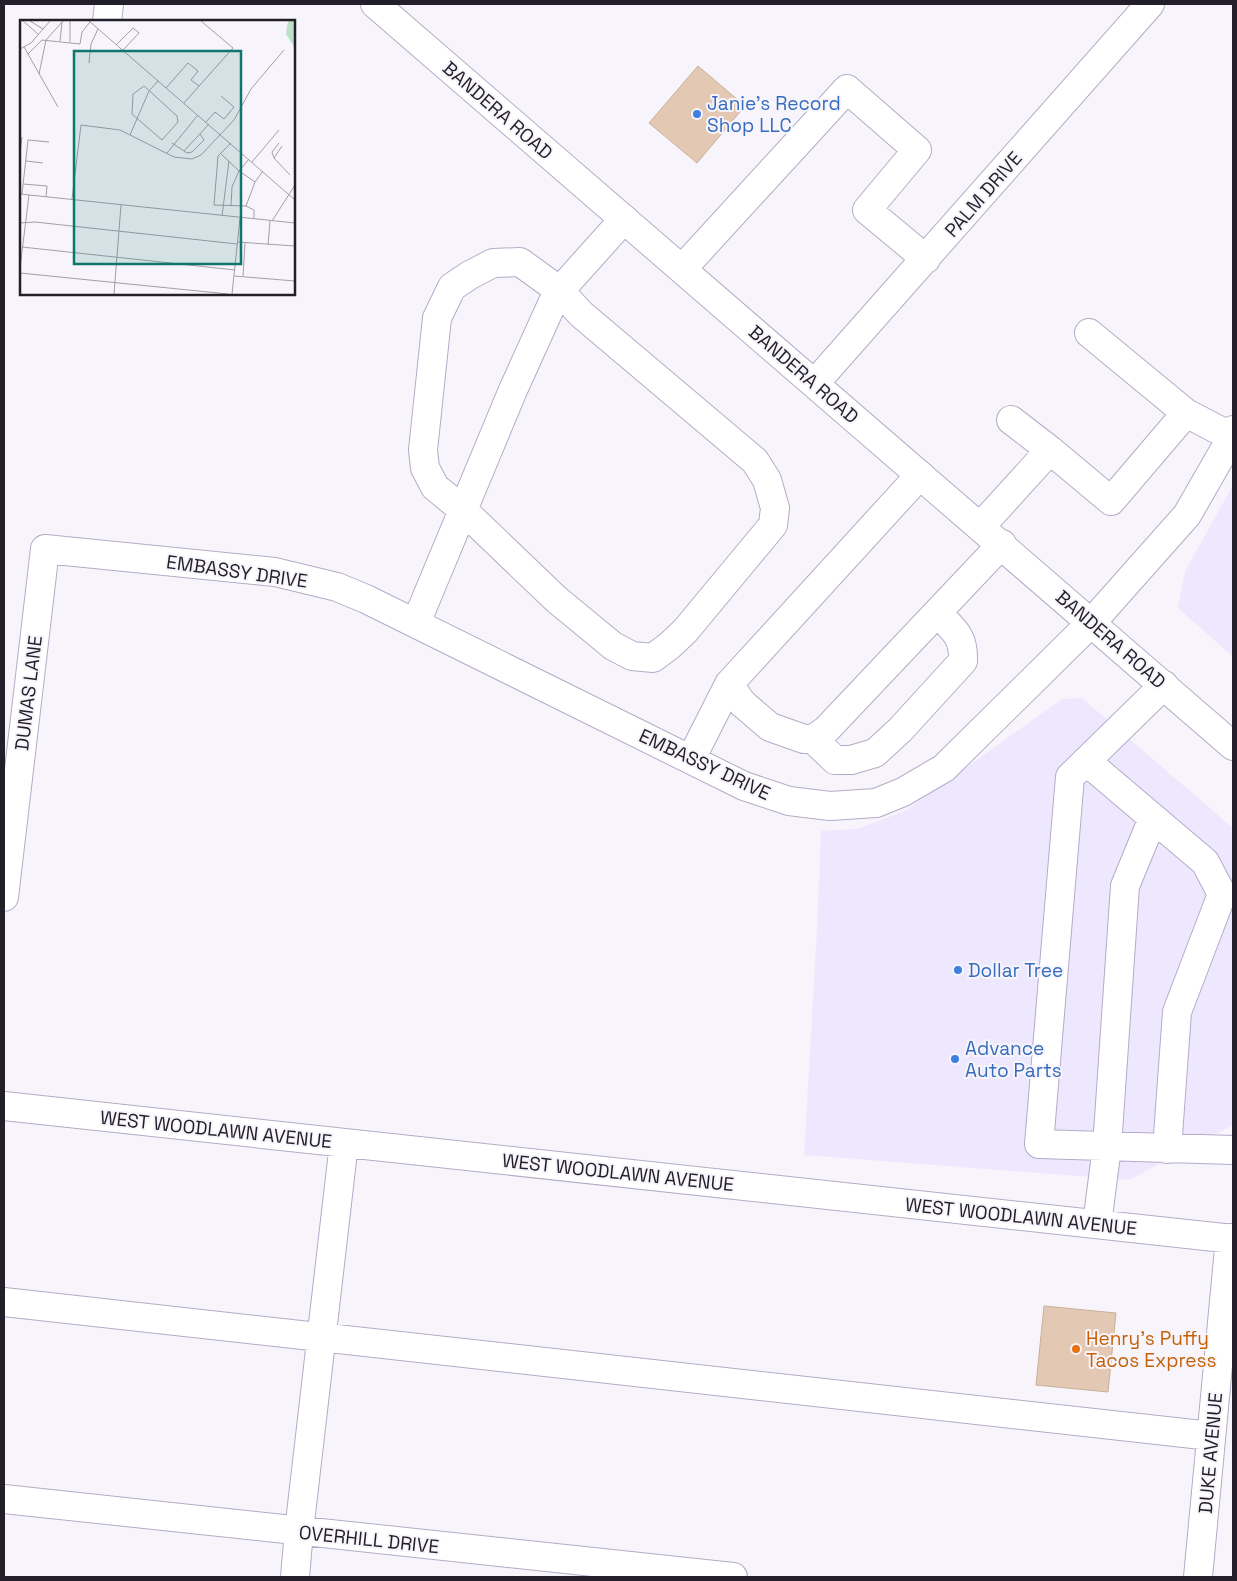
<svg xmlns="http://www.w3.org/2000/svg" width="1237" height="1581" viewBox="0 0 1237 1581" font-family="'Space Grotesk',sans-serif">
  <rect width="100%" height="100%" fill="#f7f5fb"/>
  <!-- built -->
  <path fill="#eee8ff" d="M 1233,485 L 1233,657 L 1178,608 L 1185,571 Z
    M 1082,698 L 1233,828 L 1233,1125 L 1129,1180 L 804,1155 L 817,928 L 821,831 L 856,829 L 905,811 L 1062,699 Z"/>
  <!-- building -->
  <path fill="#e3c9b3" stroke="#cab09a" d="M 698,66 L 745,106 L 697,163 L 649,123 Z
    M 1044,1306 L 1116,1313 L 1108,1392 L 1036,1385 Z"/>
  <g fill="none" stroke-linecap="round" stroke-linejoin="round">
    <defs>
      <path id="minor" d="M 107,21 L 109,4
        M 520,262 L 560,291 L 581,314 L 755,461 L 767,480 L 775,508 L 773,525 L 685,631 L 669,646 L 653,658 L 632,656 L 613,646 L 556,599 L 463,510 L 435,487 L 425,468 L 423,450 L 437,318 L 452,287 L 470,275 L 493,263 Z
        M 682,269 L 847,89 L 917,150 L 867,210 L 926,259
        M 815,383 L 1150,4
        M 1186,413 L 1230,436
        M 1011,420 L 1050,450
        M 981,526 L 1050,450 L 1111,501 L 1186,413 L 1089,333
        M 416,623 L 513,390 L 556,295 L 624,219
        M 729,684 L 742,703 L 770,727 L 804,739 L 813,739 L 826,730 L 1002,544
        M 1164,685 L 1070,777 L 1039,1144 L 1233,1150
        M 813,739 L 835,760 L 851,760 L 875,753 L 900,730 L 963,661 C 964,636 954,630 937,613
        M 691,759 L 729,684 L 920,475
        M 1086,761 L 1205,862 L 1222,894 L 1177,1012 L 1167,1149
        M 4,897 L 45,549 L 275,572 L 337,587 L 366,599 L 744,786 L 789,801 L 830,806 L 876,803 L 903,792 L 944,768 L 1092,622 L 1187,515 L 1226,447 L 1233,430
        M 4,1106 L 1233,1239
        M 1097,1224 L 1107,1147 L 1125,886 L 1153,818
        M 4,1302 L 1211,1436
        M 4,1499 L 733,1577
        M 295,1577 L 299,1531 L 344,1143
        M 1198,1577 L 1230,1238"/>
      <path id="major" d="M 375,4 L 1233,746"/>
    </defs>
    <!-- minor casing -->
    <use href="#minor" stroke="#b4abc8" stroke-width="30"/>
    <!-- major casing -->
    <use href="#major" stroke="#b4abc8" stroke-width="30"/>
    <!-- minor -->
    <use href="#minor" stroke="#fff" stroke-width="28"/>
    <!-- major -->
    <use href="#major" stroke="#fff" stroke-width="28"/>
  </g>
  <!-- markers -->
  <g fill="#3f7fe0" stroke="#f7f5fb" stroke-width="2">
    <circle cx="697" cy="114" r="5"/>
    <circle cx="958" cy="970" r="5"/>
    <circle cx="955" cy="1059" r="5"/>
  </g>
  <circle fill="#e8710a" stroke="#f7f5fb" stroke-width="2" cx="1076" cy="1349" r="5"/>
  <g text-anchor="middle" stroke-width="4" stroke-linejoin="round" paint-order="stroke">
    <!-- shop labels -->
    <g font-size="19" fill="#366cbe" stroke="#f7f5fb" text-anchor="start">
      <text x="707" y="110">Janie's Record<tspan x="707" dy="22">Shop LLC</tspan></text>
      <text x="968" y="977">Dollar Tree</text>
      <text x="965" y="1055">Advance<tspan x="965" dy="22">Auto Parts</tspan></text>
    </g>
    <!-- street labels -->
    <g font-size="19" fill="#231f2a" stroke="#f7f5fb">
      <text transform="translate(498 110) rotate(41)" y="7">BANDERA ROAD</text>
      <text transform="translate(983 194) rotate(-49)" y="7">PALM DRIVE</text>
      <text transform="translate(804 374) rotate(41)" y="7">BANDERA ROAD</text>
      <text transform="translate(237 571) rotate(8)" y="7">EMBASSY DRIVE</text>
      <text transform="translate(1111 639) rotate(41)" y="7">BANDERA ROAD</text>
      <text transform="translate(28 693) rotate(-83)" y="7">DUMAS LANE</text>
      <text transform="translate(705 764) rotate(25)" y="7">EMBASSY DRIVE</text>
      <text transform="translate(216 1129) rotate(6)" y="7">WEST WOODLAWN AVENUE</text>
      <text transform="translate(618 1172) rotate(6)" y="7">WEST WOODLAWN AVENUE</text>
      <text transform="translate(1021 1216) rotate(6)" y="7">WEST WOODLAWN AVENUE</text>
      <text transform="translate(1210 1453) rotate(-85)" y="7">DUKE AVENUE</text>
      <text transform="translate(369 1539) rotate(6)" y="7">OVERHILL DRIVE</text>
    </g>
    <!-- food labels -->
    <g font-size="19" fill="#c56008" stroke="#f7f5fb" text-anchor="start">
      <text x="1086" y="1345">Henry’s Puffy<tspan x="1086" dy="22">Tacos Express</tspan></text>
    </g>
  </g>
  <!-- overview -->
  <g transform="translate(20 20)">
    <rect width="275" height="275" fill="#f7f5fb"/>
    <path d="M 268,1 L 275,1 L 275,28 L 266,14 Z" fill="#bde1c8"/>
    <path fill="none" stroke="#a29fa7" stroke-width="1" d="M 3,1 L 18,14M 10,1 L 23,9M 69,1 L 275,180M 40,21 L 42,2M 50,22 L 50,1M 96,25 L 113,8 L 119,13 L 103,30M 4,27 L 38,87M 0,29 L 11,23 L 30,1M 8,34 L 22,20 L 60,24 L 62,12 L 70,2M 69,43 L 71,24 L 78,9M 19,54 L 26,20 L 43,1M 124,66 L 157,96 L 158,102 L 142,120 L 112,94 L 113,74 ZM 146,68 L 168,43 L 178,51 L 171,60 L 179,66M 164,83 L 213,28 L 181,1M 186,102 L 195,92 L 204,99 L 214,87 L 201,76M 110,115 L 129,71 L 138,61M 152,123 L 167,133 L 172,132 L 184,120 L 180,114M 211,123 L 198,136 L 194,185 L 226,186 L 234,190 L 234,199M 262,126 L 254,138 L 270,155M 164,131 L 189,104M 0,132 L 2,117M 147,133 L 178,95M 200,133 L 219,151 L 212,167 L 211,186M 254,138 L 252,132 L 259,123M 229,139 L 219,151 L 235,162M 6,141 L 23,143M 232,142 L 259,110M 3,164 L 27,166 L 26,177M 0,174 L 275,203M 2,174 L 8,120 L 29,122M 52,179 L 61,105 L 100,110 L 154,137 L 172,139 L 181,135 L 214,100 L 231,69 L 264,30M 226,186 L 235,162 L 243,151M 202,196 L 209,141M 252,201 L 275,165M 0,203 L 15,202 L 217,224M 217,222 L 275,226M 248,225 L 250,201M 2,227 L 215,250M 0,248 L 9,175M 0,253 L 208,274M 214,256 L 275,261M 223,256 L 225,223M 94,274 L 101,185M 212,274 L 220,198"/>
    <path fill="#0f766e" fill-opacity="0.15" stroke="#0f766e" stroke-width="2.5" d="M 54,31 L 221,31 L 221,244 L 54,244 Z"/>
    <rect width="275" height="275" fill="none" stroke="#231f2a" stroke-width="2.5"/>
  </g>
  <!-- border -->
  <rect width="1237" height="1581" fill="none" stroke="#231f2a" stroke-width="10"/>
</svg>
